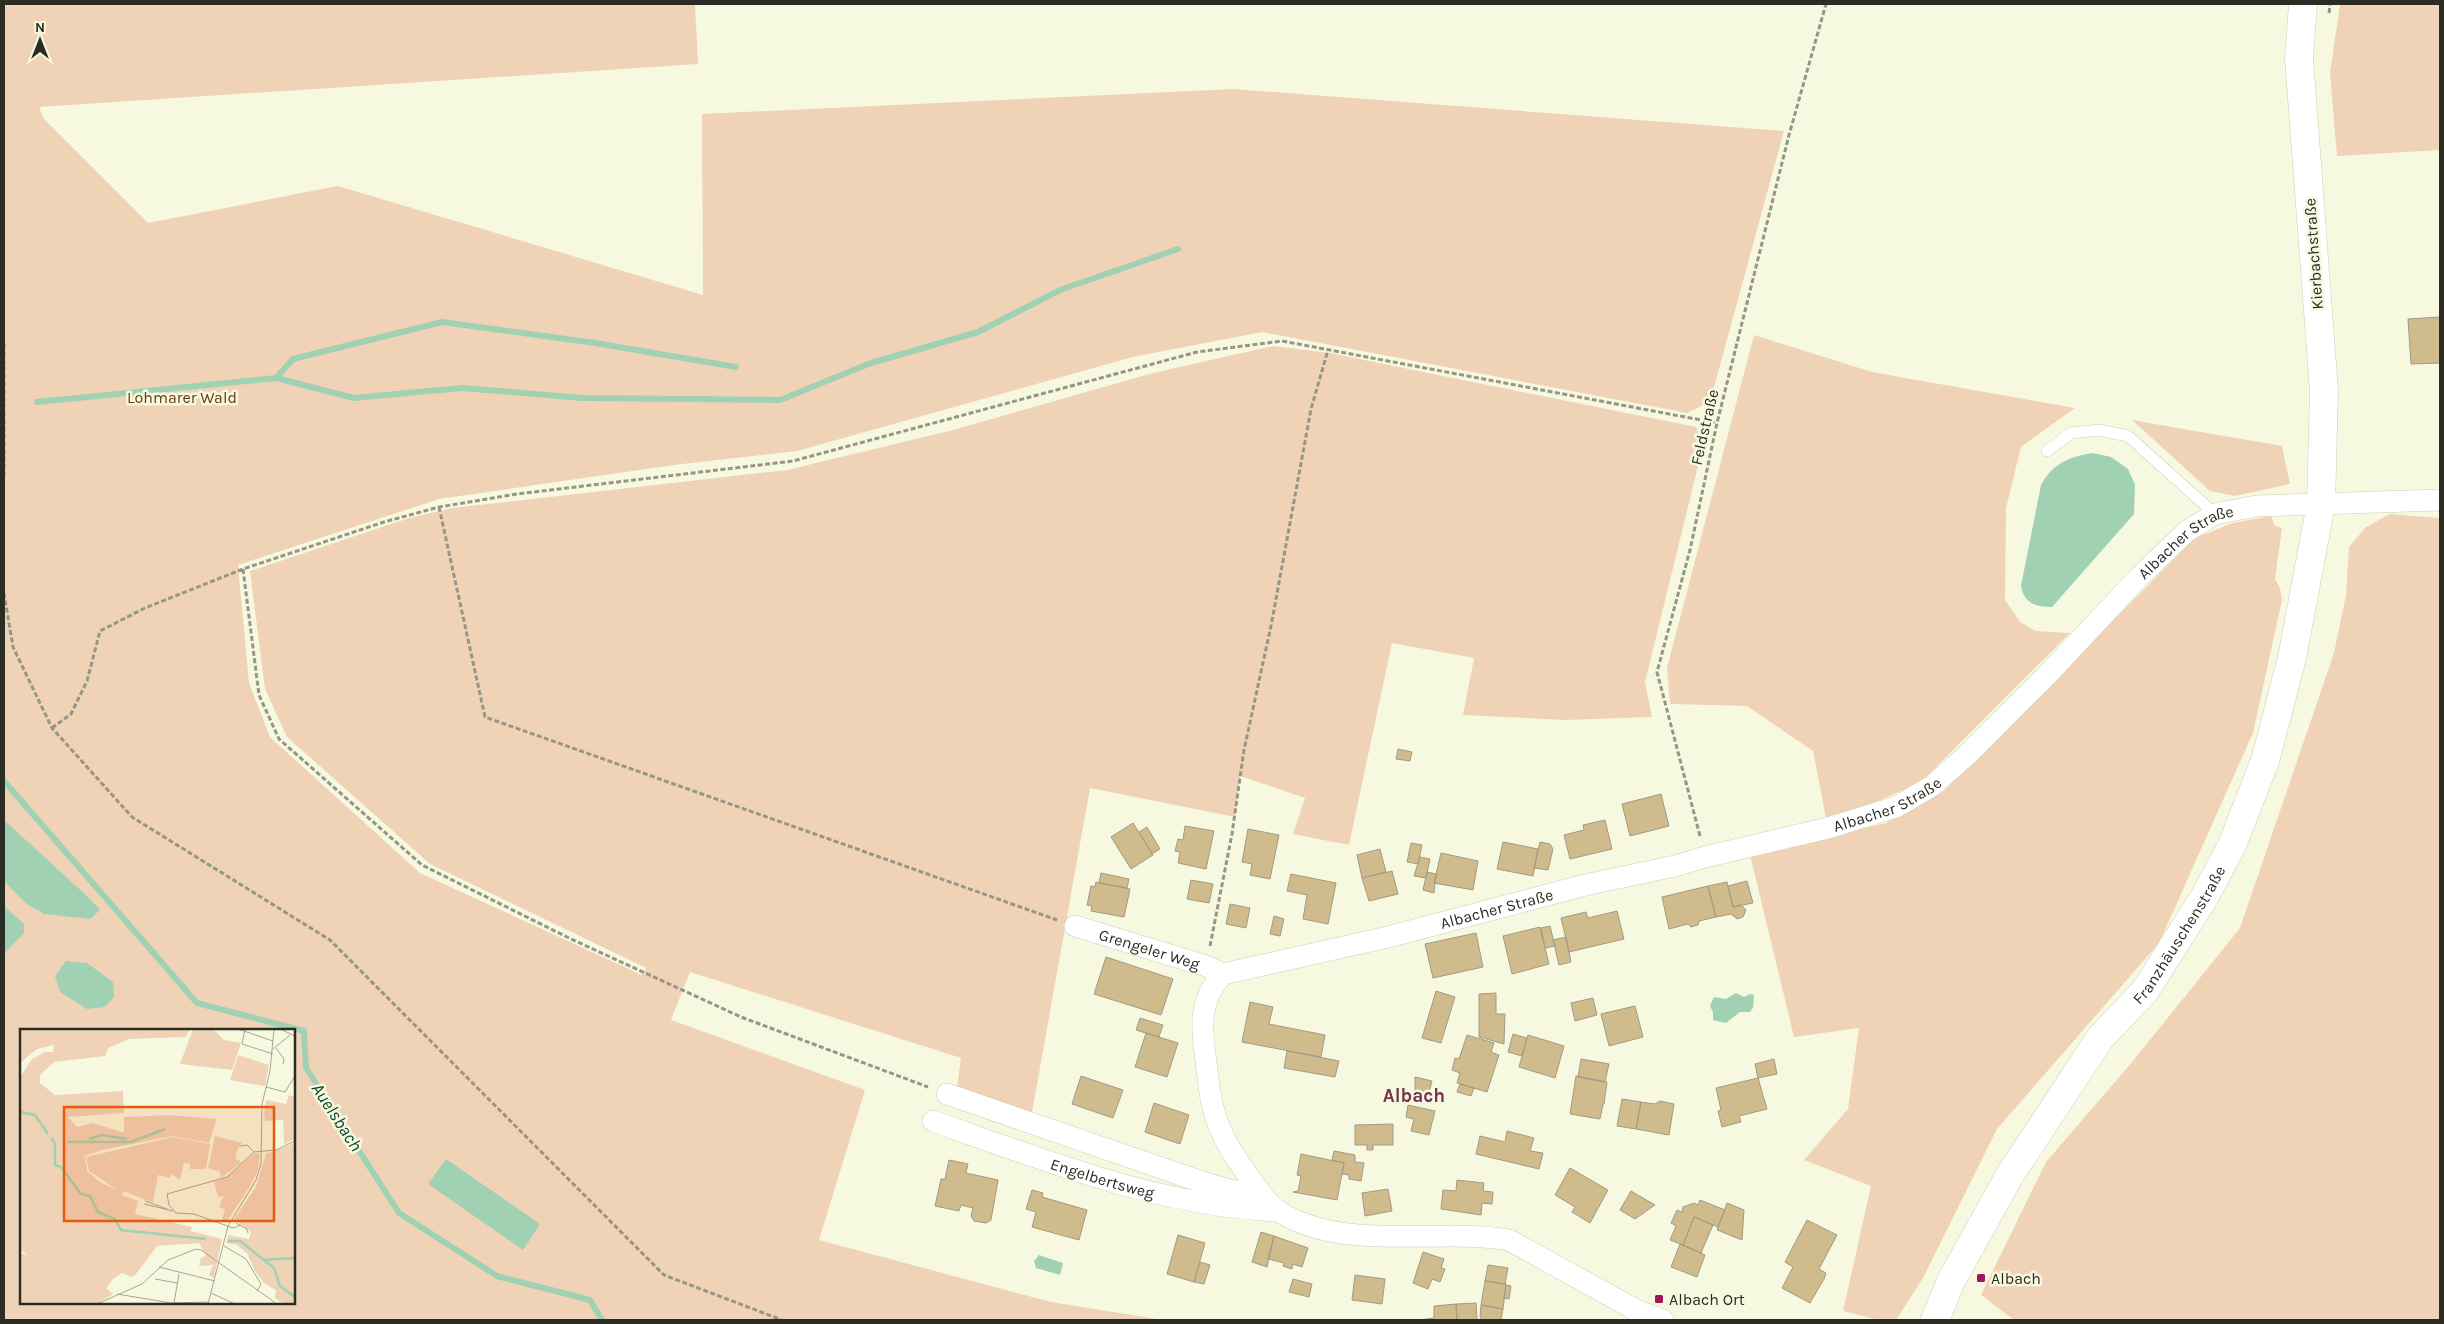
<svg xmlns="http://www.w3.org/2000/svg" width="2444" height="1324" viewBox="0 0 2444 1324" font-family="Karla,sans-serif">
  <rect width="100%" height="100%" fill="#f6f9e0"/>
  <!-- green -->
  <path fill="#f0d3b7" fill-rule="evenodd" d="M 4,4 L 695,4 L 698,64 L 39,107 L 44,119 L 148,223 L 338,186 L 703,295 L 702,114 L 1234,89 L 1784,131 L 1710,402 L 1687,413 L 1262,332 L 1133,357 L 797,451 L 674,465 L 439,499 L 238,565 L 249,683 L 270,737 L 420,873 L 642,975 L 646,968 L 430,864 L 287,737 L 265,689 L 250,571 L 409,518 L 452,508 L 787,470 L 953,430 L 1153,373 L 1273,346 L 1330,353 L 1696,427 L 1703,446 L 1645,682 L 1652,717 L 1565,720 L 1463,715 L 1474,658 L 1392,643 L 1349,845 L 1293,834 L 1305,798 L 1240,776 L 1235,817 L 1090,788 L 1031,1118 L 957,1087 L 961,1058 L 690,972 L 671,1020 L 865,1090 L 819,1240 L 1051,1302 L 1163,1320 L 4,1320 ZM 21,1030 L 294,1030 L 294,1303 L 21,1303 Z
    M 2340,4 L 2440,4 L 2440,150 L 2337,156 L 2330,73 Z
    M 1754,335 L 1872,372 L 2075,408 L 2021,447 L 2006,508 L 2005,600 L 2020,622 L 2036,631 L 2070,633 L 1921,782 L 1867,806 L 1826,818 L 1813,751 L 1747,706 L 1670,704 L 1667,668 Z
    M 2132,420 L 2282,446 L 2290,484 L 2235,496 L 2210,491 Z
    M 2390,514 L 2440,518 L 2440,1320 L 2014,1320 L 1981,1295 L 2046,1162 L 2133,1061 L 2240,928 L 2334,653 L 2346,595 L 2349,547 L 2366,527 Z
    M 2271,516 L 2275,526 L 2282,528 L 2275,579 L 2280,588 L 2282,600 L 2253,733 L 2159,943 L 1997,1129 L 1923,1278 L 1896,1320 L 1879,1320 L 1843,1311 L 1871,1186 L 1804,1160 L 1848,1109 L 1859,1028 L 1794,1037 L 1750,855 L 1886,823 L 1944,791 L 2195,538 L 2233,523 Z"/>
  <!-- water -->
  <path fill="#9fd1b2" d="M 2093,453 L 2111,457 L 2128,469 L 2135,485 L 2134,514 L 2052,607 C 2035,607 2024,603 2021,586 L 2041,485 C 2053,463 2069,457 2093,453 Z
    M 4,820 L 88,897 L 100,910 L 90,919 L 44,914 L 27,904 L 4,881 Z
    M 4,906 L 24,924 L 24,933 L 4,954 Z
    M 66,961 L 87,963 L 113,982 L 114,997 L 105,1007 L 87,1009 L 60,992 L 55,976 Z
    M 1736,993 L 1744,997 L 1750,994 L 1754,995 L 1753,1008 L 1750,1012 L 1740,1012 L 1726,1023 L 1713,1020 L 1713,1012 L 1710,1006 L 1714,997 L 1726,999 Z
    M 446,1159 L 540,1224 L 523,1250 L 428,1184 Z
    M 1039,1255 L 1063,1263 L 1060,1275 L 1036,1268 L 1034,1261 Z"/>
  <g fill="none" stroke-linecap="round" stroke-linejoin="round">
    <!-- stream -->
    <path stroke="#9fd1b2" stroke-width="6" d="M 276,378 L 293,359 L 442,322 L 595,343 L 736,367
      M 37,402 L 276,378 L 354,398 L 462,388 L 582,398 L 780,400 L 871,363 L 978,332 L 1060,290 L 1178,249
      M 4,781 L 197,1003 L 304,1031 L 306,1068 L 399,1213 L 497,1276 L 590,1300 L 602,1320"/>
  </g>
  <!-- building -->
  <path fill="#cfbb8b" stroke="#a39a85" d="M 2440,317 L 2440,363 L 2411,364 L 2408,319 Z
    M 1398,749 L 1412,752 L 1410,761 L 1396,759 Z
    M 1661,794 L 1669,826 L 1630,836 L 1622,804 Z
    M 1605,820 L 1612,849 L 1570,859 L 1564,835 L 1584,830 L 1583,825 Z
    M 1133,823 L 1153,855 L 1131,869 L 1111,837 Z
    M 1185,826 L 1214,831 L 1206,869 L 1178,863 L 1180,852 L 1175,851 L 1178,839 L 1183,840 Z
    M 1147,827 L 1160,849 L 1152,854 L 1139,832 Z
    M 1248,829 L 1279,835 L 1270,879 L 1250,875 L 1252,864 L 1242,862 Z
    M 1503,842 L 1538,849 L 1533,876 L 1497,869 Z
    M 1540,842 L 1550,844 L 1553,849 L 1548,870 L 1534,868 Z
    M 1411,843 L 1422,845 L 1418,864 L 1407,862 Z
    M 1380,849 L 1386,872 L 1362,878 L 1357,855 Z
    M 1441,853 L 1478,861 L 1473,890 L 1434,883 Z
    M 1420,857 L 1430,859 L 1426,878 L 1414,876 Z
    M 1392,871 L 1398,894 L 1369,901 L 1362,878 Z
    M 1427,872 L 1436,874 L 1434,893 L 1423,890 Z
    M 1101,873 L 1129,879 L 1127,888 L 1099,883 Z
    M 1291,874 L 1336,883 L 1328,924 L 1303,919 L 1307,895 L 1287,891 Z
    M 1191,880 L 1213,884 L 1209,903 L 1187,899 Z
    M 1747,881 L 1753,903 L 1733,907 L 1728,886 Z
    M 1096,882 L 1130,889 L 1124,917 L 1091,911 L 1092,906 L 1087,905 L 1091,886 L 1095,887 Z
    M 1727,882 L 1733,907 L 1741,905 L 1746,910 L 1743,917 L 1737,919 L 1731,914 L 1716,917 L 1708,886 Z
    M 1708,886 L 1716,917 L 1699,921 L 1698,925 L 1691,927 L 1688,924 L 1669,929 L 1662,897 Z
    M 1230,904 L 1250,908 L 1246,928 L 1226,924 Z
    M 1617,911 L 1624,939 L 1569,952 L 1561,918 L 1586,912 L 1588,918 Z
    M 1274,916 L 1284,919 L 1280,936 L 1270,934 Z
    M 1550,926 L 1555,946 L 1545,948 L 1541,928 Z
    M 1540,927 L 1549,964 L 1512,974 L 1503,936 Z
    M 1476,933 L 1483,967 L 1433,978 L 1425,944 Z
    M 1566,937 L 1571,962 L 1559,965 L 1553,940 Z
    M 1106,957 L 1173,979 L 1161,1015 L 1094,994 Z
    M 1436,991 L 1455,997 L 1441,1043 L 1422,1038 Z
    M 1496,993 L 1496,1014 L 1505,1014 L 1504,1044 L 1479,1037 L 1479,994 Z
    M 1593,998 L 1597,1015 L 1575,1021 L 1571,1003 Z
    M 1250,1002 L 1273,1007 L 1269,1024 L 1325,1035 L 1321,1057 L 1242,1042 Z
    M 1635,1006 L 1643,1037 L 1609,1046 L 1601,1014 Z
    M 1140,1018 L 1163,1025 L 1159,1037 L 1136,1030 Z
    M 1146,1033 L 1178,1043 L 1167,1077 L 1135,1067 Z
    M 1513,1034 L 1527,1038 L 1522,1056 L 1508,1052 Z
    M 1467,1035 L 1494,1043 L 1491,1052 L 1499,1055 L 1487,1092 L 1457,1083 L 1460,1073 L 1452,1070 L 1455,1058 L 1459,1059 Z
    M 1528,1035 L 1564,1046 L 1555,1078 L 1519,1067 Z
    M 1287,1051 L 1339,1061 L 1335,1077 L 1284,1068 Z
    M 1581,1059 L 1609,1064 L 1605,1082 L 1578,1077 Z
    M 1774,1059 L 1777,1074 L 1758,1078 L 1755,1064 Z
    M 1081,1076 L 1123,1090 L 1113,1118 L 1072,1104 Z
    M 1576,1076 L 1607,1082 L 1604,1104 L 1603,1104 L 1600,1119 L 1570,1114 Z
    M 1415,1077 L 1432,1081 L 1427,1100 L 1415,1097 Z
    M 1758,1078 L 1767,1109 L 1739,1116 L 1741,1122 L 1722,1127 L 1718,1111 L 1721,1110 L 1716,1088 Z
    M 1460,1084 L 1474,1088 L 1471,1096 L 1457,1092 Z
    M 1622,1099 L 1641,1102 L 1636,1129 L 1617,1126 Z
    M 1660,1101 L 1674,1104 L 1669,1135 L 1636,1129 L 1641,1102 L 1655,1104 Z
    M 1154,1103 L 1189,1115 L 1180,1144 L 1145,1132 Z
    M 1408,1105 L 1435,1111 L 1429,1135 L 1411,1131 L 1414,1119 L 1406,1117 Z
    M 1393,1124 L 1393,1145 L 1373,1145 L 1373,1150 L 1367,1150 L 1367,1145 L 1355,1145 L 1355,1125 Z
    M 1507,1131 L 1534,1138 L 1530,1151 L 1543,1153 L 1539,1169 L 1476,1154 L 1480,1136 L 1505,1142 Z
    M 1334,1151 L 1355,1155 L 1355,1162 L 1364,1163 L 1361,1181 L 1349,1179 L 1349,1175 L 1342,1174 L 1344,1163 L 1332,1160 Z
    M 1301,1154 L 1344,1163 L 1337,1200 L 1293,1192 L 1298,1191 L 1301,1176 L 1297,1175 Z
    M 949,1160 L 968,1164 L 966,1173 L 998,1180 L 991,1220 L 986,1223 L 974,1221 L 971,1216 L 973,1208 L 961,1205 L 959,1211 L 935,1206 L 941,1179 L 945,1179 Z
    M 1570,1168 L 1608,1190 L 1590,1223 L 1572,1212 L 1575,1207 L 1555,1195 Z
    M 1457,1180 L 1484,1183 L 1483,1191 L 1493,1192 L 1492,1204 L 1482,1203 L 1481,1215 L 1441,1209 L 1443,1190 L 1456,1191 Z
    M 1388,1189 L 1392,1211 L 1365,1216 L 1362,1193 Z
    M 1032,1190 L 1043,1193 L 1042,1197 L 1087,1210 L 1079,1240 L 1032,1227 L 1036,1212 L 1026,1209 Z
    M 1631,1191 L 1655,1205 L 1635,1219 L 1620,1210 Z
    M 1700,1200 L 1725,1210 L 1718,1227 L 1694,1217 L 1683,1245 L 1670,1240 L 1676,1226 L 1671,1223 L 1677,1210 L 1682,1212 L 1683,1207 L 1694,1203 L 1698,1205 Z
    M 1727,1203 L 1744,1210 L 1742,1240 L 1717,1230 Z
    M 1694,1217 L 1713,1225 L 1701,1253 L 1683,1245 Z
    M 1807,1220 L 1837,1235 L 1819,1269 L 1826,1273 L 1824,1279 L 1810,1303 L 1782,1288 L 1793,1267 L 1785,1262 Z
    M 1261,1232 L 1274,1236 L 1267,1267 L 1252,1262 Z
    M 1178,1235 L 1205,1243 L 1194,1282 L 1167,1274 Z
    M 1274,1236 L 1308,1248 L 1302,1267 L 1293,1264 L 1292,1269 L 1283,1266 L 1284,1263 L 1268,1259 Z
    M 1680,1244 L 1705,1255 L 1697,1277 L 1671,1267 Z
    M 1423,1252 L 1444,1259 L 1441,1268 L 1445,1269 L 1440,1282 L 1432,1279 L 1428,1289 L 1413,1283 Z
    M 1200,1262 L 1210,1265 L 1204,1284 L 1194,1282 Z
    M 1488,1265 L 1508,1268 L 1505,1284 L 1485,1281 Z
    M 1355,1275 L 1385,1279 L 1382,1304 L 1352,1300 Z
    M 1293,1279 L 1312,1284 L 1309,1297 L 1289,1292 Z
    M 1485,1281 L 1506,1284 L 1503,1309 L 1481,1305 Z
    M 1506,1285 L 1511,1286 L 1509,1299 L 1504,1298 Z
    M 1476,1303 L 1477,1320 L 1457,1320 L 1456,1304 Z
    M 1456,1304 L 1457,1320 L 1419,1320 L 1434,1318 L 1434,1306 Z
    M 1481,1305 L 1503,1309 L 1501,1320 L 1482,1320 L 1480,1317 Z"/>
  <g fill="none" stroke-linecap="round" stroke-linejoin="round">
    <defs>
      <path id="service" d="M 2047,451 L 2071,433 L 2099,430 L 2128,436 L 2215,514"/>
      <g id="minor">
        <path id="s1" d="M 1075,926 L 1206,966 L 1223,974"/>
        <path d="M 947,1094 L 1199,1181 L 1233,1191 L 1259,1190"/>
        <path id="s2" d="M 933,1121 C 1046,1161 1156,1205 1277,1211"/>
        <path id="s3" d="M 1663,1320 L 1636,1310 L 1509,1240 C 1436,1227 1344,1253 1278,1211 C 1266,1203 1256,1186 1247,1174 C 1223,1141 1212,1118 1208,1078 C 1204,1039 1193,1006 1223,974 L 1388,937 L 1585,885 L 1675,866 L 1705,857 L 1828,828 L 1896,807 L 1932,786 L 1967,755 L 2048,674 L 2138,578 L 2187,531 L 2215,514 L 2256,506 L 2440,500"/>
      </g>
      <g id="tertiary">
        <path id="s4" d="M 1935,1320 L 1951,1281 L 2011,1173 L 2101,1037 L 2145,991 L 2205,896 L 2232,845 L 2265,761 L 2292,658 L 2321,504 L 2324,391 L 2299,58 L 2303,4"/>
      </g>
    </defs>
    <!-- service casing -->
    <use href="#service" stroke="#cdcfb7" stroke-width="12"/>
    <!-- minor casing -->
    <use href="#minor" stroke="#cdcfb7" stroke-width="22"/>
    <!-- tertiary casing -->
    <use href="#tertiary" stroke="#cdcfb7" stroke-width="29"/>
    <!-- path -->
    <path stroke="#959786" stroke-width="3" stroke-dasharray="5 2.5" stroke-linecap="butt" d="M 2329,13 L 2330,4
      M 4,344 L 4,475
      M 439,507 L 485,717 L 1057,920
      M 243,569 L 259,695 L 279,739 L 422,865 L 569,938 L 741,1017 L 928,1087
      M 4,593 L 13,647 L 52,728 L 132,817 L 330,940 L 664,1275 L 782,1320
      M 52,728 L 71,714 L 87,681 L 100,631 L 145,608 L 243,569 L 384,522 L 439,507 L 517,494 L 793,461 L 1197,352 L 1282,341 L 1717,423
      M 1700,836 L 1657,672 L 1690,550 L 1717,423 L 1789,135 L 1826,4
      M 1210,946 L 1232,834 L 1244,750 L 1271,626 L 1311,409 L 1328,350"/>
    <!-- service -->
    <use href="#service" stroke="#fff" stroke-width="11"/>
    <!-- minor -->
    <use href="#minor" stroke="#fff" stroke-width="21"/>
    <!-- tertiary -->
    <use href="#tertiary" stroke="#fff" stroke-width="28"/>
  </g>
  <!-- markers -->
  <g fill="#a2155d" stroke="#f6f9e0" stroke-width="2">
    <rect x="1976" y="1273" width="10" height="10" rx="2.5"/>
    <rect x="1654" y="1294" width="10" height="10" rx="2.5"/>
  </g>
  <g text-anchor="middle" stroke-width="5" stroke-linejoin="round" paint-order="stroke">
    <!-- street labels -->
    <g font-size="16" fill="#2b2c23" stroke="#f6f9e0">
      <text transform="translate(2313 254) rotate(-94)" y="6">Kierbachstraße</text>
      <text transform="translate(1704 427) rotate(-77)" y="6">Feldstraße</text>
      <text dy="6" stroke="none"><textPath href="#s3" startOffset="1762">Albacher Straße</textPath></text>
      <text dy="6" stroke="none"><textPath href="#s3" startOffset="1359">Albacher Straße</textPath></text>
      <text dy="6" stroke="none"><textPath href="#s3" startOffset="954">Albacher Straße</textPath></text>
      <text dy="6" stroke="none"><textPath href="#s4" startOffset="458">Franzhäuschenstraße</textPath></text>
      <text dy="6" stroke="none"><textPath href="#s1" startOffset="78">Grengeler Weg</textPath></text>
      <text dy="6" stroke="none"><textPath href="#s2" startOffset="179">Engelbertsweg</textPath></text>
    </g>
    <!-- park labels -->
    <g font-size="16" fill="#633d10" stroke="#f6f9e0">
      <text x="182" y="403">Lohmarer Wald</text>
    </g>
    <!-- poi labels -->
    <g font-size="16" fill="#2b2c23" stroke="#f6f9e0" text-anchor="start">
      <text x="1991" y="1284">Albach</text>
      <text x="1669" y="1305">Albach Ort</text>
    </g>
    <!-- water labels -->
    <g font-size="18" font-style="italic" fill="#09482b" stroke="#f6f9e0">
      <text transform="translate(337 1117) rotate(57)" y="6">Auelsbach</text>
    </g>
    <!-- quarter labels -->
    <g font-size="19" font-weight="bold" fill="#75324d" stroke="#f6f9e0">
      <text x="1414" y="1102">Albach</text>
    </g>
  </g>
  <!-- overview -->
  <g transform="translate(20 1029)">
    <rect width="275" height="275" fill="#f6f9e0"/>
    <path d="M 0,0 L 170,0 L 166,8 L 109,10 L 88,19 L 85,27 L 34,33 L 20,46 L 20,54 L 35,66 L 103,62 L 104,84 L 48,88 L 57,98 L 73,94 L 104,104 L 104,88 L 150,86 L 197,90 L 189,114 L 152,107 L 82,121 L 65,127 L 67,142 L 80,153 L 97,161 L 69,142 L 66,128 L 153,108 L 190,115 L 186,140 L 170,140 L 170,135 L 164,134 L 160,151 L 151,145 L 150,149 L 138,146 L 133,174 L 104,162 L 102,166 L 118,172 L 115,185 L 172,198 L 171,202 L 202,210 L 194,249 L 189,246 L 193,236 L 179,237 L 181,229 L 186,227 L 179,214 L 137,217 L 116,245 L 111,248 L 102,244 L 93,250 L 86,259 L 93,265 L 77,275 L 0,275 L 0,224 L 7,226 L 0,220 L 0,48 L 12,30 L 25,23 L 33,23 L 34,16 L 17,20 L 0,34 ZM 173,0 L 193,0 L 204,11 L 221,14 L 212,41 L 160,35 ZM 218,26 L 249,36 L 245,57 L 210,51 ZM 269,66 L 275,68 L 275,110 L 264,116 L 263,91 L 245,92 L 244,85 L 246,71 L 266,75 ZM 195,107 L 222,114 L 216,123 L 216,130 L 222,133 L 201,149 L 200,143 L 188,139 ZM 275,114 L 275,275 L 264,275 L 255,269 L 256,261 L 244,254 L 235,242 L 227,224 L 217,216 L 206,214 L 208,206 L 229,210 L 231,203 L 214,190 L 236,158 L 246,125 ZM 240,124 L 238,141 L 229,159 L 207,192 L 202,191 L 205,180 L 199,178 L 204,167 L 198,168 L 194,152 L 206,149 L 233,125 Z" fill="#f0d3b7"/>
    <path fill="none" stroke="#9fd1b2" stroke-width="2.5" d="M 0,83 L 15,86 L 28,105M 31,109 L 35,114 L 35,136 L 41,138 L 61,165 L 70,167 L 78,183 L 95,190 L 101,201 L 186,210M 69,110 L 82,106 L 107,110M 47,113 L 111,113 L 145,100M 208,212 L 220,212 L 254,239 L 260,257 L 275,268M 243,231 L 275,229"/>
    <path fill="none" stroke="#a5a794" stroke-width="1" d="M 218,0 L 253,12M 225,0 L 222,15 L 253,25M 260,0 L 275,7M 256,19 L 264,30 L 263,35M 253,20 L 270,6M 246,58 L 265,63 L 275,47M 220,117 L 227,116 L 234,123M 125,172 L 147,180M 124,175 L 153,182M 216,194 L 227,200 L 228,204M 221,196 L 213,199 L 174,185 L 156,184 L 149,176 L 147,165 L 207,148 L 234,123 L 256,121 L 275,112M 204,217 L 226,230 L 241,255 L 237,262M 139,238 L 195,252M 135,250 L 157,254M 191,264 L 215,275M 97,265 L 151,274 L 189,273M 154,274 L 159,245M 77,275 L 122,255 L 148,231 L 176,220 L 181,221 L 257,275M 188,275 L 208,197 L 236,151 L 241,135 L 242,75 L 250,42 L 254,0"/>
    <path fill="#e8590c" fill-opacity="0.15" stroke="#e8590c" stroke-width="2.5" d="M 44,78 L 254,78 L 254,192 L 44,192 Z"/>
    <rect width="275" height="275" fill="none" stroke="#2b2c23" stroke-width="2.5"/>
  </g>
  <!-- border -->
  <rect width="2444" height="1324" fill="none" stroke="#2b2c23" stroke-width="10"/>
  <!-- north arrow -->
  <g transform="translate(40 40)" stroke="#f6f9e0" stroke-width="4" paint-order="stroke">
  <path d="M0-4L9 19L0 12L-9 19Z" fill="#2b2c23"/>
  <text y="-8" font-size="14" font-weight="bold" text-anchor="middle" fill="#2b2c23">N</text>
  </g>
</svg>
